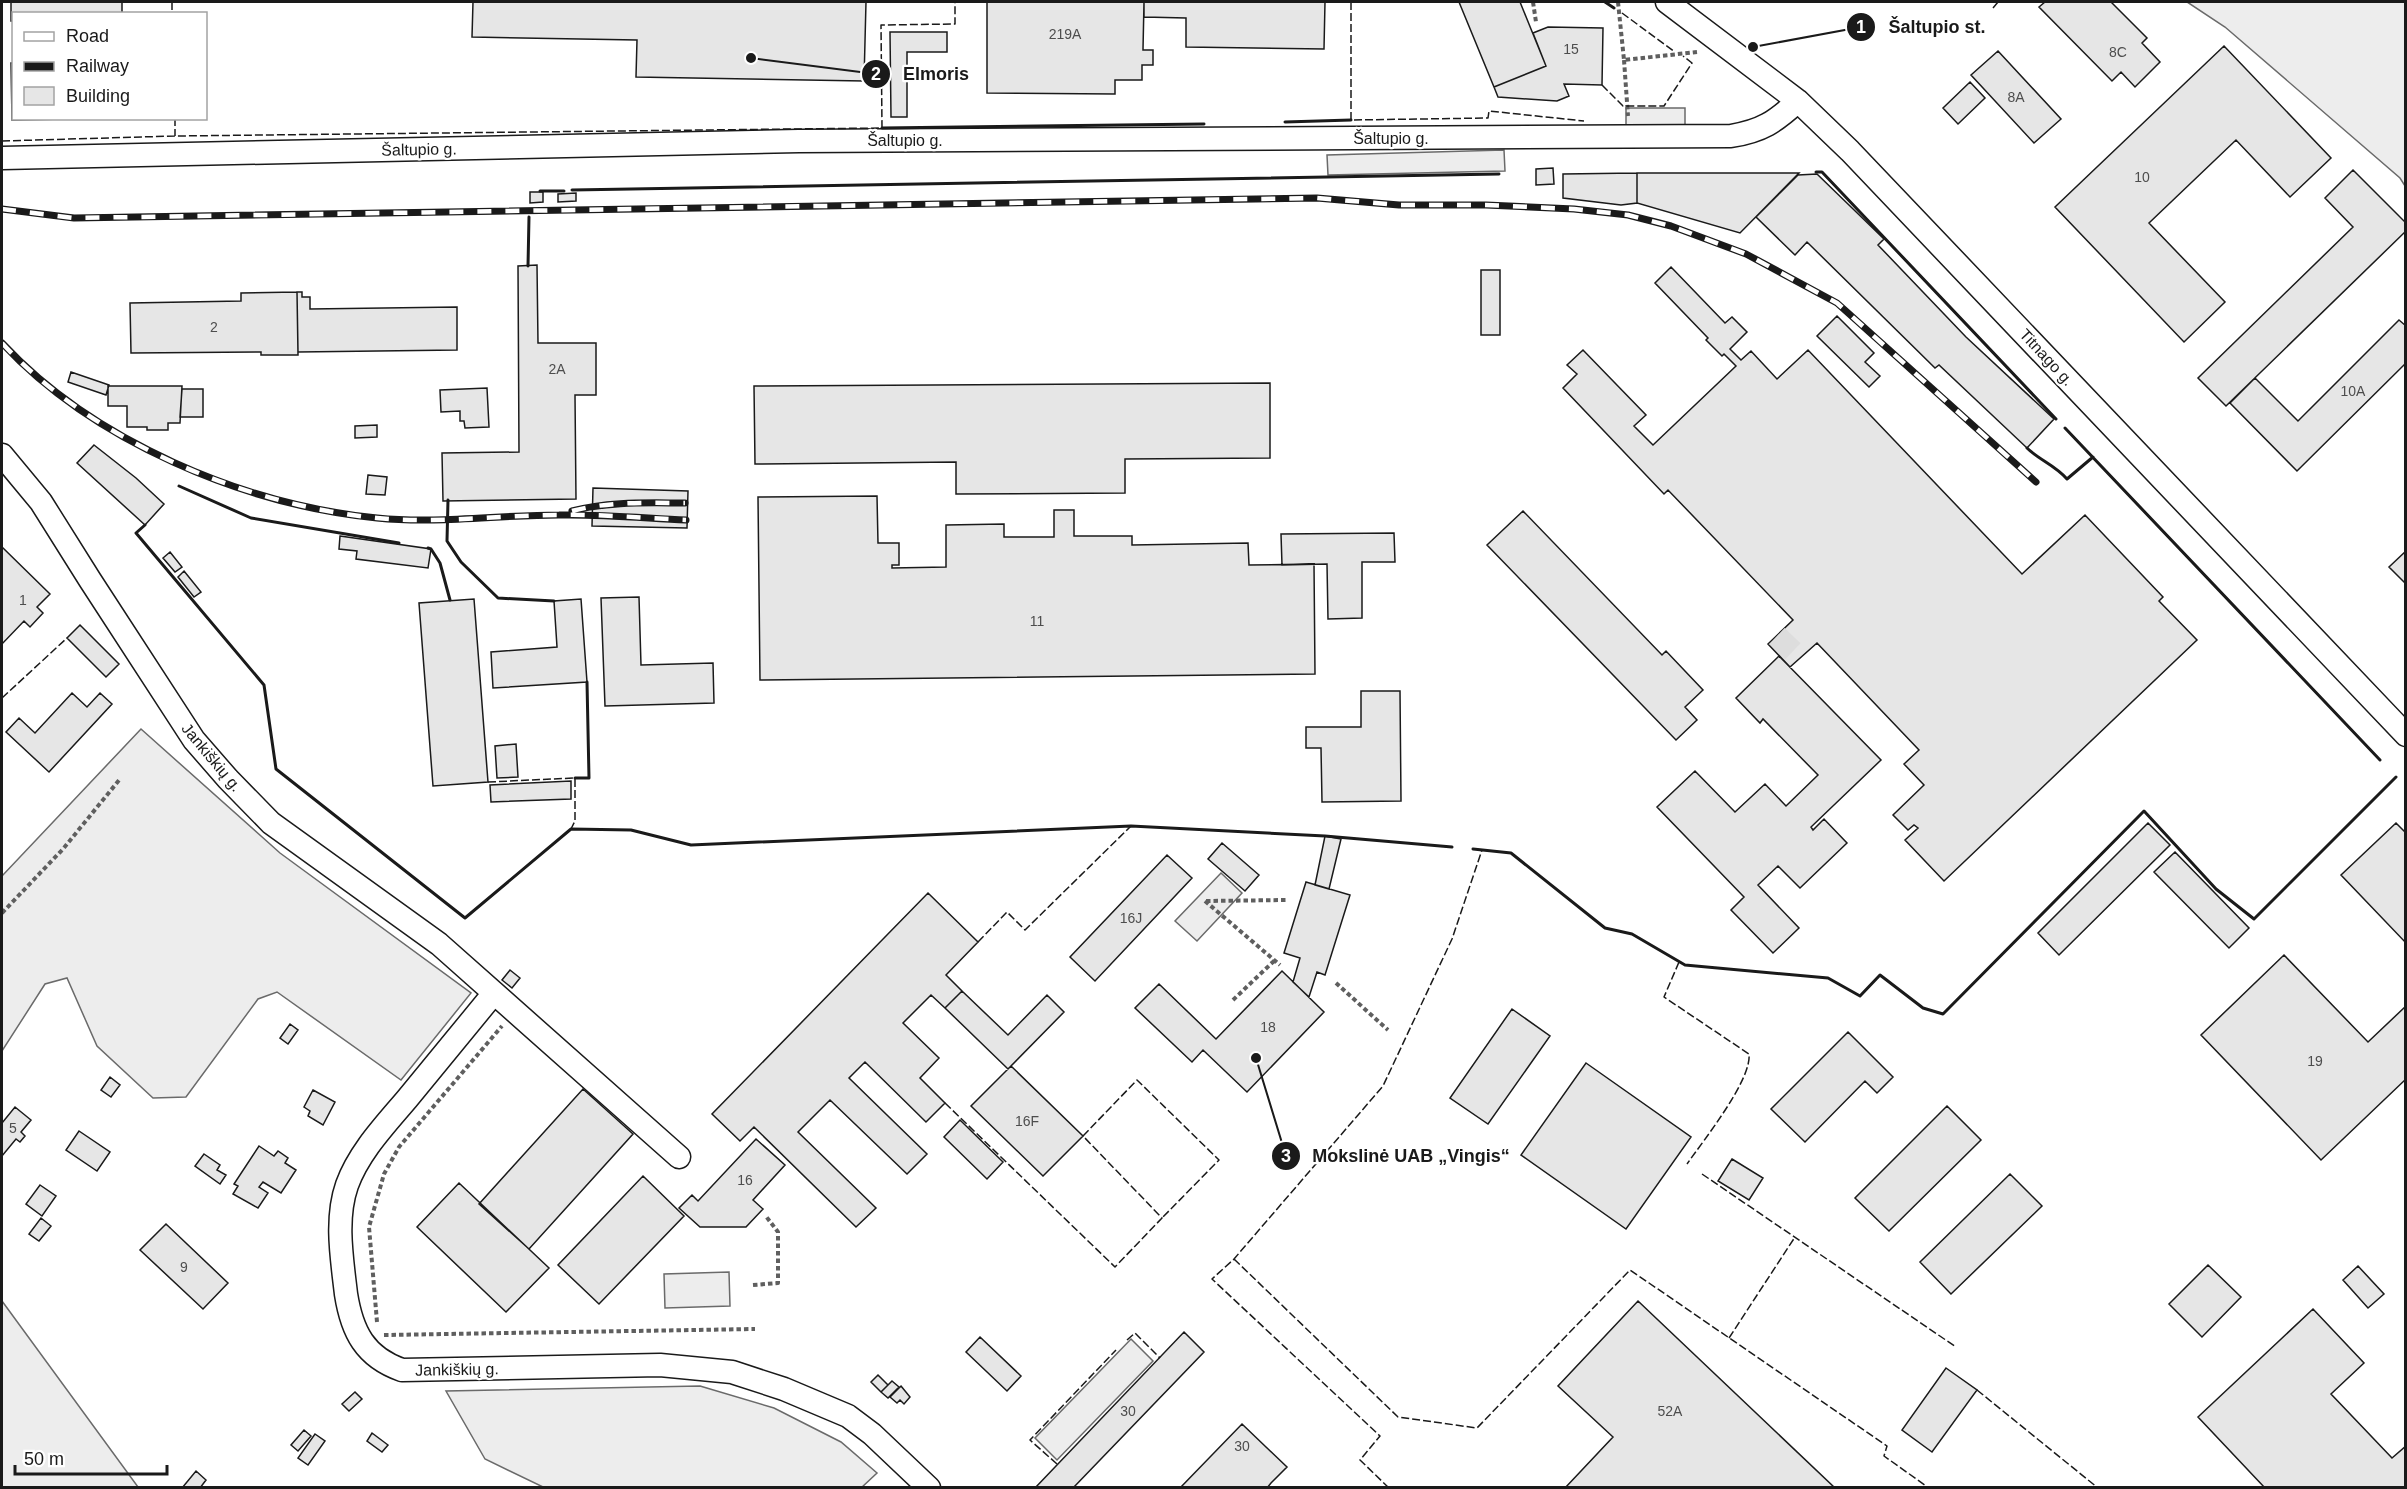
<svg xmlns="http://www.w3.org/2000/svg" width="2407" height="1489" viewBox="0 0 2407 1489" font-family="Helvetica,sans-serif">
  <rect width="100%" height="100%" fill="#fff"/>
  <!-- built -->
  <path fill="#ededed" stroke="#6a6a6a" stroke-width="1.5" d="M 2187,2 L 2405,2 L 2405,186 L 2400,178 L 2225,27 Z
    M 1626,108 L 1685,108 L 1685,130 L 1626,131 Z
    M 1504,150 L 1505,171 L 1328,175 L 1327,155 Z
    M 141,729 L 280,853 L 471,993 L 401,1080 L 277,992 L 258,999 L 186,1097 L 153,1098 L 97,1046 L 67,978 L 45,984 L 2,1051 L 2,876 Z
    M 1221,873 L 1242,893 L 1197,941 L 1175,921 Z
    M 729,1272 L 730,1306 L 665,1308 L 664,1274 Z
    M 2,1301 L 138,1487 L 2,1487 Z
    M 1131,1339 L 1153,1361 L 1057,1460 L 1035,1438 Z
    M 700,1386 L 774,1408 L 841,1442 L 877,1473 L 861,1488 L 543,1487 L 485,1459 L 446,1391 Z"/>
  <!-- building -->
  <path fill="#e6e6e6" stroke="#1a1a1a" stroke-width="1.5" d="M 11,2 L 122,2 L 122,14 L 14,14 L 14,21 L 11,21 Z
    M 473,2 L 866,2 L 864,81 L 636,77 L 637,40 L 472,37 Z
    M 987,2 L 1144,2 L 1143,50 L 1153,50 L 1153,65 L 1142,65 L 1142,80 L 1115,80 L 1115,94 L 987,93 Z
    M 1144,2 L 1325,2 L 1324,49 L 1186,47 L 1186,18 L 1144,17 Z
    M 1459,2 L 1520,2 L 1546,66 L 1494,87 Z
    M 2045,2 L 2111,2 L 2147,38 L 2142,43 L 2160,62 L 2135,87 L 2121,72 L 2112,81 L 2039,7 Z
    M 1548,27 L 1603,28 L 1602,85 L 1564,84 L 1569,96 L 1557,101 L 1498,97 L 1494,87 L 1546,66 L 1533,33 Z
    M 890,32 L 947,32 L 947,52 L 907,52 L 907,117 L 891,117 Z
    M 2224,46 L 2331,158 L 2290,197 L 2236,140 L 2149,223 L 2225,302 L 2184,342 L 2055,207 Z
    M 1998,51 L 2061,119 L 2034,143 L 1971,75 Z
    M 11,63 L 14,63 L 14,118 L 124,118 L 12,120 Z
    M 1970,82 L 1985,98 L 1958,124 L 1943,108 Z
    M 1553,168 L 1554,184 L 1536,185 L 1536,169 Z
    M 2353,170 L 2406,223 L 2406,231 L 2226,406 L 2198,378 L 2353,227 L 2325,198 Z
    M 1637,173 L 1637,203 L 1621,205 L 1563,198 L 1563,174 Z
    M 1637,173 L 1799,173 L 1740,233 L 1637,203 Z
    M 1817,174 L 1884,239 L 1878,245 L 1966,337 L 2054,419 L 2027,448 L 1939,365 L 1935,368 L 1807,242 L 1795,255 L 1756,217 L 1798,175 Z
    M 530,192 L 543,192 L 543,202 L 530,203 Z
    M 576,193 L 576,201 L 558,202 L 558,194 Z
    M 537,265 L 538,343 L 596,343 L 596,395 L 575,395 L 576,499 L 443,501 L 442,453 L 519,452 L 518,266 Z
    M 1671,267 L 1725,323 L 1732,317 L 1747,332 L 1730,349 L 1741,360 L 1751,351 L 1777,379 L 1808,350 L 2022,574 L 2085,515 L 2163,597 L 2159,601 L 2197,640 L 1944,881 L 1905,840 L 1918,828 L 1914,825 L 1908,830 L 1893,815 L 1924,785 L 1904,764 L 1919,750 L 1817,643 L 1790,667 L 1768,644 L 1793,620 L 1668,490 L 1664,494 L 1563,388 L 1577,374 L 1567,365 L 1583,350 L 1646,415 L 1634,426 L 1653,445 L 1736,366 L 1724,354 L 1722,356 L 1706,340 L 1708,338 L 1655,283 Z
    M 1481,270 L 1500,270 L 1500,335 L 1481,335 Z
    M 297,292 L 302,292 L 302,297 L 310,297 L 310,309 L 457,307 L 457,350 L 298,352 Z
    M 297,292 L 298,355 L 261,355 L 261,352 L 131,353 L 130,303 L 241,301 L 241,293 Z
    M 1837,316 L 1874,353 L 1865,362 L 1880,376 L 1869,387 L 1817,336 Z
    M 2399,320 L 2406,326 L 2406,363 L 2297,471 L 2230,403 L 2255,378 L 2298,421 Z
    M 71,372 L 109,385 L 106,395 L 68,382 Z
    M 1270,383 L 1270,458 L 1125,459 L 1125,493 L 956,494 L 956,462 L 755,464 L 754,386 Z
    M 108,386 L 182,386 L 180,423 L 168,423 L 168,430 L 147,430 L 147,427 L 127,427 L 127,406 L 108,406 Z
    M 487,388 L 489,427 L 465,428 L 464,421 L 460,421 L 460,411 L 441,412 L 440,390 Z
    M 182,389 L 203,389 L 203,417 L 180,417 Z
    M 377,425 L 377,437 L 355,438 L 355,426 Z
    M 94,445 L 136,478 L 164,504 L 145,525 L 77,463 Z
    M 368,475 L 387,477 L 385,495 L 366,494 Z
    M 593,488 L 688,491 L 687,528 L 592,526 Z
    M 877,496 L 878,543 L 899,543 L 899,565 L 892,565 L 892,568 L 946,567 L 946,525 L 1004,524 L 1004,537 L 1054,537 L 1054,510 L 1074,510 L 1074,536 L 1132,536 L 1132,545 L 1248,543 L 1249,565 L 1314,564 L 1315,674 L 760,680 L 758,497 Z
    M 1523,511 L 1662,655 L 1666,651 L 1703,690 L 1685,707 L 1697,720 L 1676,740 L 1487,545 Z
    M 1394,533 L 1395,562 L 1362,562 L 1362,618 L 1328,619 L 1327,564 L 1282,565 L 1281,534 Z
    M 340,536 L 431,549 L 428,568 L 356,559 L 357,551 L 339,549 Z
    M 2,547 L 50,594 L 37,607 L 43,613 L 30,627 L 24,621 L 2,644 Z
    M 2406,551 L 2406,584 L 2389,567 Z
    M 170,552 L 182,567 L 175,572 L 163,558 Z
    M 184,571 L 201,592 L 194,597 L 178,577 Z
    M 639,597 L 641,665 L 713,663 L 714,703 L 605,706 L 601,598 Z
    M 474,599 L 488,782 L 433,786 L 419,603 Z
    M 581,599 L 587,682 L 493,688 L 491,652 L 557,647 L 554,601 Z
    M 80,625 L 119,664 L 106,677 L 67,638 Z
    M 1779,656 L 1881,760 L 1811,827 L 1813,830 L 1824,819 L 1847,843 L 1800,888 L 1778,866 L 1758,885 L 1799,928 L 1773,953 L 1731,910 L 1744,897 L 1657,807 L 1695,771 L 1735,812 L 1765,784 L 1786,806 L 1818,775 L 1763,719 L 1760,723 L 1736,698 Z
    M 1361,691 L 1400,691 L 1401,801 L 1322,802 L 1321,748 L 1306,748 L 1306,727 L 1361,727 Z
    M 72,693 L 87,707 L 100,693 L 112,704 L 49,772 L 6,732 L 19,718 L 35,733 Z
    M 516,744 L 518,777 L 497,778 L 495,746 Z
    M 571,781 L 571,799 L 491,802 L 490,785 Z
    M 2148,823 L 2170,845 L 2059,955 L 2038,933 Z
    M 2396,823 L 2406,833 L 2406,943 L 2341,875 Z
    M 1325,836 L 1341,839 L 1329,889 L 1315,885 Z
    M 1222,843 L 1259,875 L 1245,891 L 1208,859 Z
    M 2175,852 L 2249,928 L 2229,948 L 2154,872 Z
    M 1167,855 L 1192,878 L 1095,981 L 1070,957 Z
    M 1306,882 L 1350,895 L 1325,975 L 1317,972 L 1309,997 L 1293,982 L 1300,958 L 1284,953 Z
    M 928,893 L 978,942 L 946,975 L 962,991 L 945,1008 L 931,995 L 903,1023 L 939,1058 L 920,1078 L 945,1103 L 926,1122 L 865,1062 L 849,1078 L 927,1154 L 907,1174 L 830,1100 L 798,1132 L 876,1208 L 856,1227 L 754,1127 L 740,1141 L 712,1114 Z
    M 2284,955 L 2368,1042 L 2406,1006 L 2406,1079 L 2321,1160 L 2201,1035 Z
    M 510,970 L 520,978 L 512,988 L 502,980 Z
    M 1282,971 L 1324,1012 L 1247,1092 L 1203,1050 L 1192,1062 L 1135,1008 L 1159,984 L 1216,1039 Z
    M 962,991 L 1008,1035 L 1047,995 L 1064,1012 L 1008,1069 L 945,1008 Z
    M 1512,1009 L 1550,1036 L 1488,1124 L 1450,1098 Z
    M 290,1024 L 298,1030 L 288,1044 L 280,1038 Z
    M 1848,1032 L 1893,1077 L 1877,1093 L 1865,1081 L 1805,1142 L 1771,1109 Z
    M 1586,1063 L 1691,1137 L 1626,1229 L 1521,1155 Z
    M 1011,1066 L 1083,1136 L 1043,1176 L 971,1106 Z
    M 110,1077 L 120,1085 L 111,1097 L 101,1090 Z
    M 583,1089 L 633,1134 L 529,1249 L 479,1204 Z
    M 313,1090 L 335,1102 L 323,1125 L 308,1116 L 310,1111 L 304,1107 Z
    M 1947,1106 L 1981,1140 L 1889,1231 L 1855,1198 Z
    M 15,1107 L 31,1120 L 21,1132 L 25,1136 L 20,1142 L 16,1139 L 2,1156 L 2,1123 Z
    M 960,1120 L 1003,1162 L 987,1179 L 944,1137 Z
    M 79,1131 L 110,1152 L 97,1171 L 66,1150 Z
    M 756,1139 L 785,1165 L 753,1200 L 763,1209 L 746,1227 L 700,1227 L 679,1208 L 692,1195 L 698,1201 Z
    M 259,1146 L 274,1156 L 278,1151 L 288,1158 L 285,1163 L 296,1170 L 281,1193 L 263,1182 L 259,1187 L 268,1193 L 258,1208 L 233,1194 L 238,1186 L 234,1184 Z
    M 204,1154 L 220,1165 L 217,1170 L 226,1175 L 220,1184 L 195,1166 Z
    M 1732,1159 L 1763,1178 L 1749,1200 L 1718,1181 Z
    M 2010,1174 L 2042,1206 L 1951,1294 L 1920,1262 Z
    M 643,1176 L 684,1216 L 599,1304 L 558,1265 Z
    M 459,1183 L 549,1268 L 506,1312 L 417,1227 Z
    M 40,1185 L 56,1196 L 42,1216 L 26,1204 Z
    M 41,1218 L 51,1226 L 39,1241 L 29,1234 Z
    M 166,1224 L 228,1283 L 203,1309 L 140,1250 Z
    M 2208,1265 L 2241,1297 L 2202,1337 L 2169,1304 Z
    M 2358,1266 L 2384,1294 L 2368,1308 L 2343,1280 Z
    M 1638,1301 L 1835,1488 L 1565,1488 L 1613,1437 L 1558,1386 Z
    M 2313,1309 L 2364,1363 L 2331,1394 L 2392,1458 L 2406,1446 L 2406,1488 L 2265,1488 L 2198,1417 Z
    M 1184,1332 L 1204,1352 L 1073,1488 L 1035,1488 Z
    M 980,1337 L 1021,1376 L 1007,1391 L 966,1352 Z
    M 1946,1368 L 1977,1390 L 1932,1452 L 1902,1430 Z
    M 878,1375 L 888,1385 L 881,1392 L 871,1382 Z
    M 892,1381 L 899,1387 L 888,1398 L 881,1392 Z
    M 901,1386 L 910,1397 L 904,1404 L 900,1400 L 897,1403 L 890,1397 Z
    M 355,1392 L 362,1399 L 349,1411 L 342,1404 Z
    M 1242,1424 L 1287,1467 L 1271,1483 L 1267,1488 L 1180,1488 Z
    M 304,1430 L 311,1436 L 298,1451 L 291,1445 Z
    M 372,1433 L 388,1445 L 382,1452 L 367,1441 Z
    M 315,1434 L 325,1441 L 308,1465 L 298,1458 Z
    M 196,1471 L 206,1480 L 200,1488 L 182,1488 Z"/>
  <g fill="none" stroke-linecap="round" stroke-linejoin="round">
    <!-- minor-tunnel -->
    <path stroke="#ddd" stroke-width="22" stroke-dasharray="22 11" stroke-linecap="butt" d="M 1777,636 L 1800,658"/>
    <defs>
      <path id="minor" d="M 1667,2 L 1798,101 L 1850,151 L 2406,735
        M 2,158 L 799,141 L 1731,136 C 1762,131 1775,122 1798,101
        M 2,455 L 41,502 L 90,580 L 194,740 L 228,779 L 271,823 L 439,944 L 679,1157
        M 494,993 C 465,1028 436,1064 407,1099 C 385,1125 359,1152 347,1185 C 335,1219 342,1259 346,1294 C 352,1332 365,1357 402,1370 L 660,1365 L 732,1372 L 784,1389 L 848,1416 L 872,1434 L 929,1488"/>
    </defs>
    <!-- minor casing -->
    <use href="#minor" stroke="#1a1a1a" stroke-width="25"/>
    <!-- path -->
    <path stroke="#5f5f5f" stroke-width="4" stroke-dasharray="4.5 3" stroke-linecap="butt" d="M 1533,2 L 1536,22
      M 1618,2 L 1624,60 L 1697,52
      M 1624,60 L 1628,116
      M 1205,901 L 1280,965
      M 1206,901 L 1288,900
      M 2,913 L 63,849 L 120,779
      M 1336,983 L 1388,1030
      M 1233,1000 L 1275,960
      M 753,1285 L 778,1283 L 778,1232 L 765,1215
      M 377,1322 L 369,1227 L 384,1174 L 399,1147 L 502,1026
      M 384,1335 L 755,1329"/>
    <!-- minor -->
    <use href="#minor" stroke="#fff" stroke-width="22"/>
    <defs>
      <path id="rail" d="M 2,209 L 74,218 L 1317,198 L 1399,205 L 1486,205 L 1574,209 L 1628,215 L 1671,226 L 1746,254 L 1837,303 L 2036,482
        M 2,343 C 93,441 244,505 377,518 C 438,524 498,515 559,515 C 601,514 643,518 686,520
        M 572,511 C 609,501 648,503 685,503"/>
    </defs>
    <!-- rail casing -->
    <use href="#rail" stroke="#1a1a1a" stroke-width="7"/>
    <!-- rail -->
    <use href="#rail" stroke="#fff" stroke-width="4.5" stroke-dasharray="14" stroke-linecap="butt"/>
    <!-- fence -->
    <path stroke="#1a1a1a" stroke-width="1.5" stroke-dasharray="8 3" stroke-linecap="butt" d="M 172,2 L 172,14
      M 1351,2 L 1351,120 L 1488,118 L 1489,111 L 1584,121
      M 1993,8 L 1998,2
      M 1622,13 L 1675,52
      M 1602,85 L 1623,106 L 1664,106 L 1692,63 L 1683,56
      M 175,118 L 175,136
      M 2,141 L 175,136 L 882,128 L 881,25 L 955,24 L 955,2
      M 2,698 L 67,638
      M 488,782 L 575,778 L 575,821 L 571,829
      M 978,942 L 1007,912 L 1025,930 L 1131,826
      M 1679,962 L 1664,997 L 1749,1054 C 1752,1080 1703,1141 1687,1164
      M 945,1103 L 1115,1267 L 1162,1218 L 1083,1136 L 1137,1080 L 1219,1160 L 1162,1218
      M 1702,1174 L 1956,1347
      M 1234,1259 L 1398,1417 L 1477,1428 L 1630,1270 L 1887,1446 L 1884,1456 L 1929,1488
      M 1729,1338 L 1795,1237
      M 1127,1340 L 1135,1333 L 1160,1358
      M 1977,1390 L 2098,1488
      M 1057,1464 L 1030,1440 L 1116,1350
      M 1389,1488 L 1360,1460 L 1380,1436 L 1212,1279 L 1234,1259 L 1383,1086 L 1452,939 L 1482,850"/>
    <!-- wall -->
    <path stroke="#1a1a1a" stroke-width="3" d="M 1605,2 L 1614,8
      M 1285,122 L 1351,120
      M 882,128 L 1204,124
      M 1816,172 L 1822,172 L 2056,419
      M 572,190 L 1499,174
      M 540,191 L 564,191
      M 528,266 L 529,217
      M 2065,428 L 2380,760
      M 2027,448 C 2039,460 2055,465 2067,479 L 2093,457
      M 179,486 L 251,518 L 399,543
      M 448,500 L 447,541 L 461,562 L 498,598 L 554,601
      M 145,525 L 136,533 L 264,685 L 276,769 L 465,918 L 571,829 L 631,830 L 691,845 L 1131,826 L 1325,836 L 1452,847
      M 428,548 L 431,549 L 440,563 L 450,600
      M 575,778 L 589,778 L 587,682
      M 1473,849 L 1511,853 L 1605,928 L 1632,934 L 1685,965 L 1828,978 L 1860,996 L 1880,975 L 1923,1008 L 1943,1014 L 2144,811 L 2216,889 L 2254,919 L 2396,777"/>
  </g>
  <g text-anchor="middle" stroke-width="4.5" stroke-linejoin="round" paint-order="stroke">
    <!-- number labels -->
    <g font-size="14" fill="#4d4d4d">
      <text x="1065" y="39">219A</text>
      <text x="1571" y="54">15</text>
      <text x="2118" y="57">8C</text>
      <text x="2016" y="102">8A</text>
      <text x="2142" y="182">10</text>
      <text x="214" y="332">2</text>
      <text x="557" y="374">2A</text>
      <text x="2353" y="396">10A</text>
      <text x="23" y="605">1</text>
      <text x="1037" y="626">11</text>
      <text x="1131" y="923">16J</text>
      <text x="1268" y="1032">18</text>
      <text x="2315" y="1066">19</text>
      <text x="1027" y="1126">16F</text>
      <text x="13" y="1133">5</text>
      <text x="745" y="1185">16</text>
      <text x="184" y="1272">9</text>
      <text x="1128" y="1416">30</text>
      <text x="1670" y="1416">52A</text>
      <text x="1242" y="1451">30</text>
    </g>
    <!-- street labels -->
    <g font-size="16" fill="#1a1a1a" stroke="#fff">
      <text x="1391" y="144">Šaltupio g.</text>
      <text x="905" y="146">Šaltupio g.</text>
      <text transform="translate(419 149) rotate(-1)" y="6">Šaltupio g.</text>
      <text transform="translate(2047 357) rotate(47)" y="6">Titnago g.</text>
      <text transform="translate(212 757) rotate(50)" y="6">Jankiškių g.</text>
      <text transform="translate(457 1369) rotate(-1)" y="6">Jankiškių g.</text>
    </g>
  </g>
  <!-- callouts -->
  <path fill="none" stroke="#1a1a1a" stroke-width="2" d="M1753 47L1861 27M751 58L876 74M1256 1058L1286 1156"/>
  <g fill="#1a1a1a" stroke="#fff" stroke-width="2">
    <circle cx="1753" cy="47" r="6"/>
    <circle cx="751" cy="58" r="6"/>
    <circle cx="1256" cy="1058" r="6"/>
    <circle cx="1861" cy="27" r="15"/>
    <circle cx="876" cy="74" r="15"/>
    <circle cx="1286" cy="1156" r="15"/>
  </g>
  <g font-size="18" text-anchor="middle" font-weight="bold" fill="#fff">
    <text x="1861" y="33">1</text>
    <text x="876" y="80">2</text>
    <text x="1286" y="1162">3</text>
  </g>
  <g font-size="18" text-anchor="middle" font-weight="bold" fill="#1a1a1a" stroke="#fff" stroke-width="4.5" stroke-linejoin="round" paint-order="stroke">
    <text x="1937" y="33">Šaltupio st.</text>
    <text x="936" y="80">Elmoris</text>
    <text x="1411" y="1162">Mokslinė UAB „Vingis“</text>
  </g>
  <!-- border -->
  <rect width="2407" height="1489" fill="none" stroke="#1a1a1a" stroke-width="6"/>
  <!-- legend -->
  <rect x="12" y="12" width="195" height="108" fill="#ffffff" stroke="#a3a3a3" stroke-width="1.5"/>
  <rect x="24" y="32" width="30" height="9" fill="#ffffff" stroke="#a3a3a3" stroke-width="1.5"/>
  <text x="66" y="42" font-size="18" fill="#1a1a1a">Road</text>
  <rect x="24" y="62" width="30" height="9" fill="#1a1a1a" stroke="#a3a3a3" stroke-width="1.5"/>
  <text x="66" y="72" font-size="18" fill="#1a1a1a">Railway</text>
  <rect x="24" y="87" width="30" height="18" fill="#e6e6e6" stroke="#a3a3a3" stroke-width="1.5"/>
  <text x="66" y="102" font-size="18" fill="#1a1a1a">Building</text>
  <!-- scale -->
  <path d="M15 1465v9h152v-9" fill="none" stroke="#1a1a1a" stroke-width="3"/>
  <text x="24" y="1465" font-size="18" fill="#1a1a1a" stroke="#ffffff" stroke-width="4.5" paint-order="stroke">50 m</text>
</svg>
